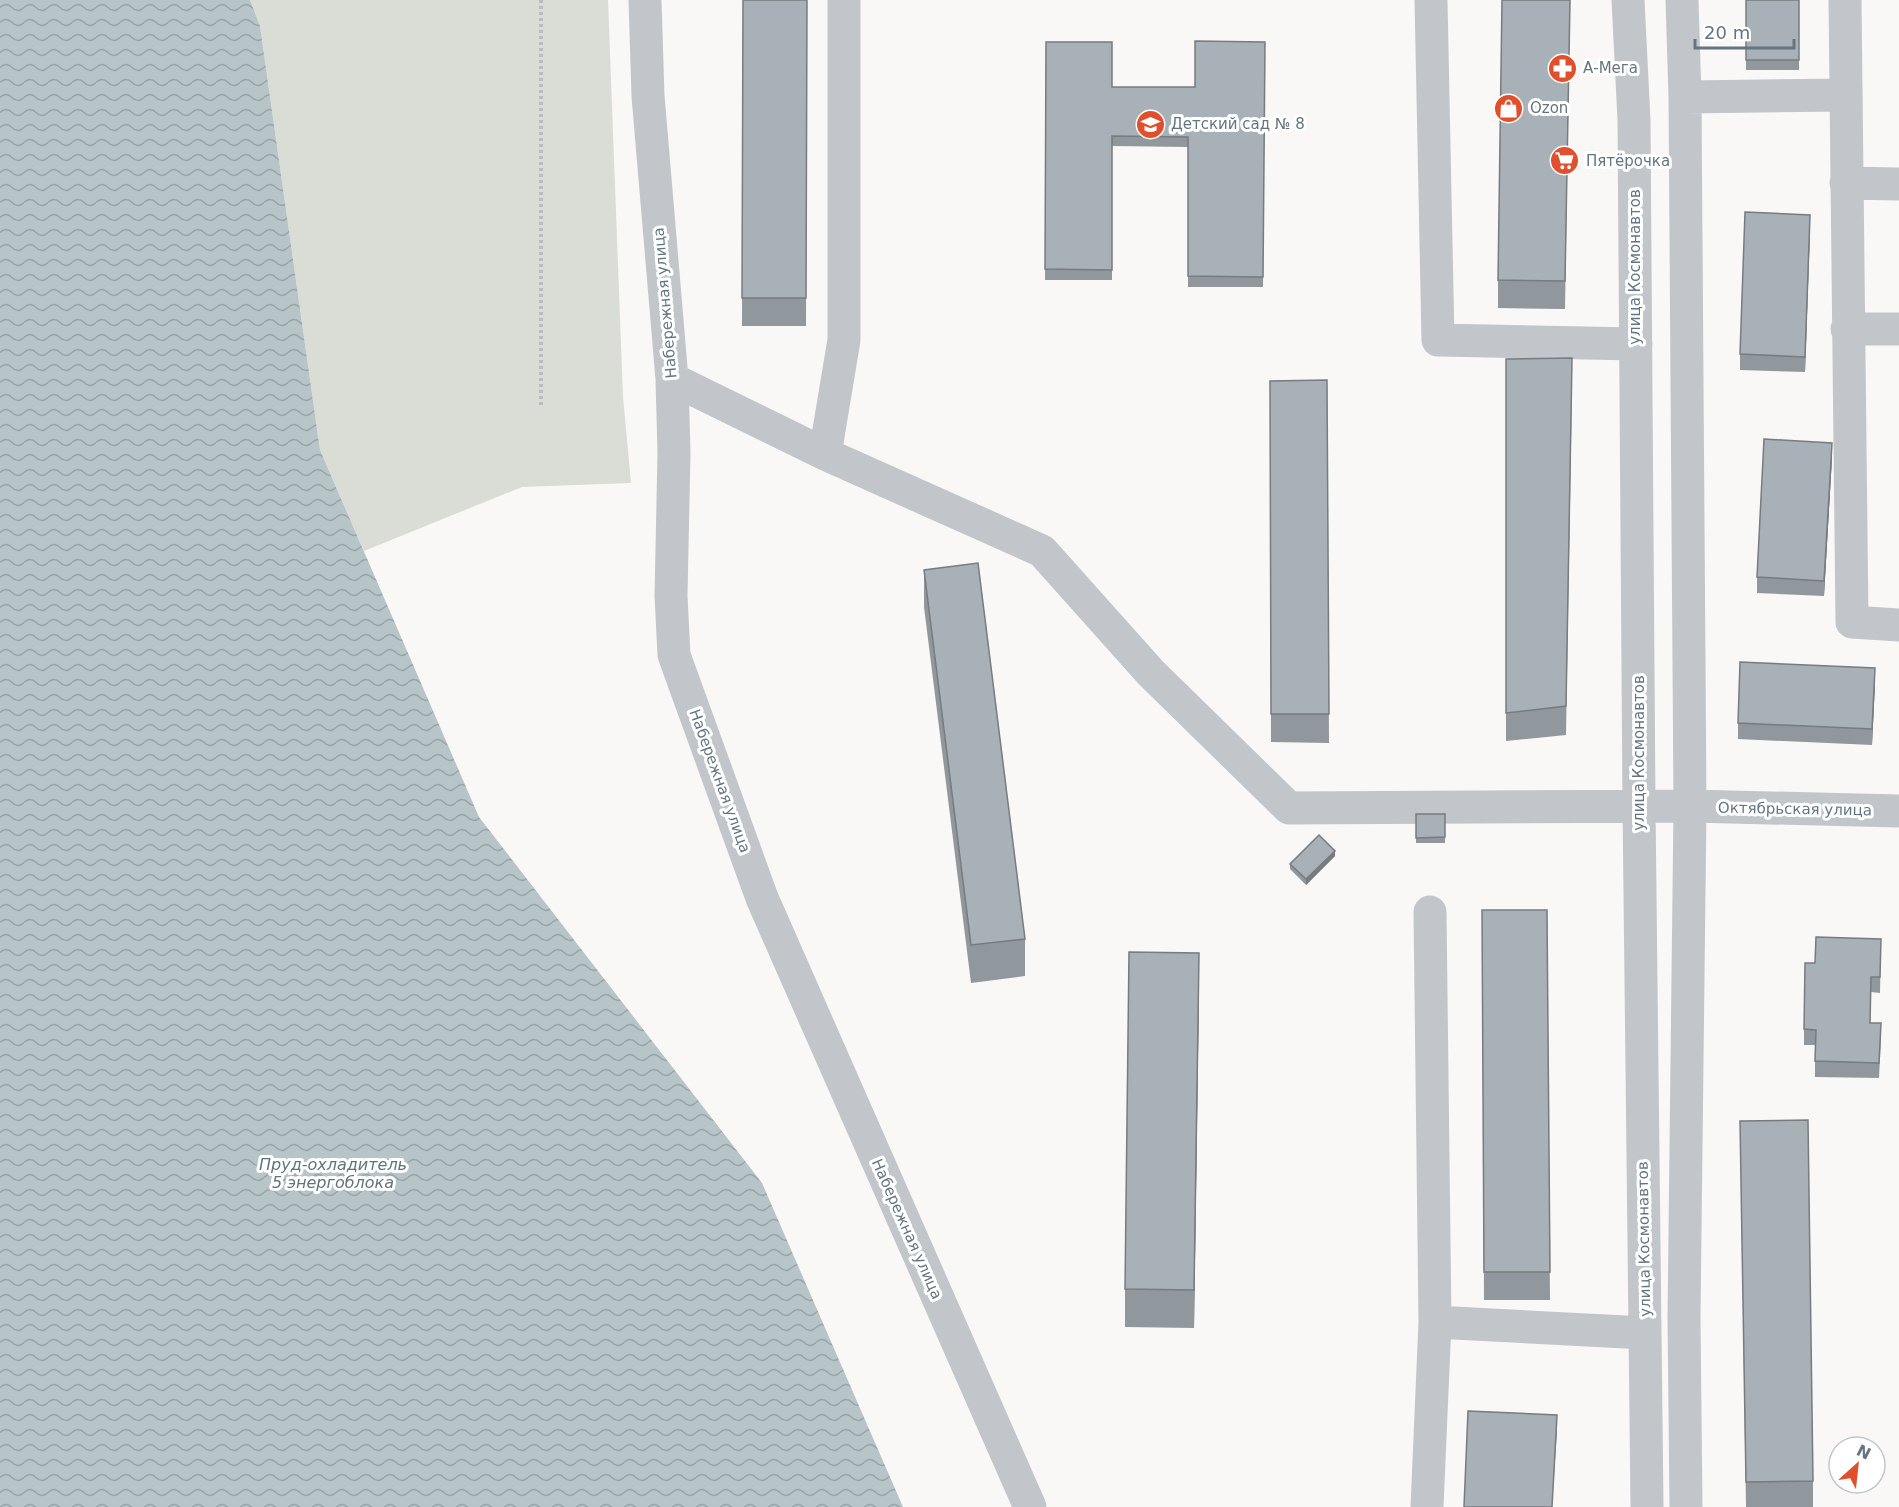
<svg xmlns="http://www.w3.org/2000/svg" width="1899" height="1507" viewBox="0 0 1899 1507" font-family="'DejaVu Sans',sans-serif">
  <defs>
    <pattern id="water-waves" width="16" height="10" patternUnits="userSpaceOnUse" patternTransform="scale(1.5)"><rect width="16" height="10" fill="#b7c5c8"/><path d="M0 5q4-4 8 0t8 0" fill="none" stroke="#98a5a8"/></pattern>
  </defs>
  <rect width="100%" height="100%" fill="#f9f8f6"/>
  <!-- park -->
  <path fill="#d9ddd5" d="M 250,0 L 608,0 L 623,397 L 631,483 L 522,487 L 364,551 L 320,450 L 260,26 Z"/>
  <!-- water -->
  <path fill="url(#water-waves)" d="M 0,0 L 250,0 L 260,26 L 320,450 L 479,817 L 762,1183 L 903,1507 L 0,1507 Z"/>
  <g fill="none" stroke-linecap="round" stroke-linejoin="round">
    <!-- path -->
    <path stroke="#babdc0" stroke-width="4" stroke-dasharray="3 3" stroke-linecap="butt" d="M 541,405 L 541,0"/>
    <!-- minor -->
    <path stroke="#c2c6ca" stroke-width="33" d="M 645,0 L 648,96 L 672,379 L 674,453 L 671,596 L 674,655 L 762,898 L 1030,1507
      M 1431,0 L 1438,340 L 1636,344
      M 1628,0 L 1634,120 L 1639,806 L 1647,1507
      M 1682,0 L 1685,97 L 1690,806 L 1684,1318 L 1686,1507
      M 1845,0 L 1852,622 L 1899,625
      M 1685,97 L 1845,95
      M 1846,183 L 1899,184
      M 1847,329 L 1899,329
      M 672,379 L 825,454 L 1042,551 L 1151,673 L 1289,808 L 1690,806 L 1899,811
      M 825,454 L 844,340 L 844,0
      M 1435,1322 L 1645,1333
      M 1427,1507 L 1435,1322 L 1430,912"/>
  </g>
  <!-- wall -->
  <path fill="#90989d" d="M 743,0 L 807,0 L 806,326 L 742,326 Z
    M 1570,0 L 1565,309 L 1498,308 L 1498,280 Z
    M 1746,0 L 1799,0 L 1799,70 L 1746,70 Z
    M 1046,42 L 1112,87 L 1195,87 L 1265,42 L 1263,287 L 1188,287 L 1188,147 L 1112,146 L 1112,280 L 1045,280 Z
    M 1810,230 L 1805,372 L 1740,370 L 1740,354 Z
    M 1506,359 L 1572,387 L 1566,735 L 1506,741 Z
    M 1327,380 L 1329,743 L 1271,742 L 1270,381 Z
    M 1832,458 L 1824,596 L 1757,593 L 1757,577 Z
    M 924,570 L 1025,939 L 1025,976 L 971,983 L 924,607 Z
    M 1875,683 L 1872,745 L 1738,739 L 1738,723 Z
    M 1416,814 L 1445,814 L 1445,843 L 1416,843 Z
    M 1335,856 L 1306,885 L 1290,869 L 1290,864 Z
    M 1482,910 L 1547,910 L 1550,1300 L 1484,1300 Z
    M 1881,939 L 1880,993 L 1871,992 L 1870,1023 L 1881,1038 L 1879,1078 L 1815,1077 L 1815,1045 L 1804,1045 L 1804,1029 L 1815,963 Z
    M 1199,990 L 1194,1328 L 1125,1327 L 1125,1289 Z
    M 1740,1121 L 1813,1481 L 1813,1507 L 1746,1507 Z"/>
  <!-- shaded-wall -->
  <path fill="#767c80" d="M 1810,215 L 1810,230 L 1805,372 L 1805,357 Z
    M 1832,443 L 1832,458 L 1824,596 L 1824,581 Z
    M 1875,668 L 1875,683 L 1872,745 L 1872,729 Z
    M 1335,851 L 1335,856 L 1306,885 L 1306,879 Z
    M 1199,953 L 1199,990 L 1194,1328 L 1194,1290 Z
    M 1557,1415 L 1557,1430 L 1552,1507 Z"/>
  <!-- building -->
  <path fill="#a8b1b7" stroke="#767c80" stroke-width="1.5" d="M 743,0 L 807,0 L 806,298 L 742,298 Z
    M 1502,0 L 1570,0 L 1565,281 L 1498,280 Z
    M 1746,0 L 1799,0 L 1799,60 L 1746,60 Z
    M 1195,41 L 1265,42 L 1263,277 L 1188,276 L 1188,137 L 1112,136 L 1112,270 L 1045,269 L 1046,42 L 1112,42 L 1112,87 L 1195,87 Z
    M 1745,212 L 1810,215 L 1805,357 L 1740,354 Z
    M 1572,358 L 1566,706 L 1506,713 L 1506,359 Z
    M 1327,380 L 1329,714 L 1271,714 L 1270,381 Z
    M 1764,439 L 1832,443 L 1824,581 L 1757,577 Z
    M 978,563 L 1025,939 L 971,945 L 924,570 Z
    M 1740,662 L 1875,668 L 1872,729 L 1738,723 Z
    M 1416,814 L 1445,814 L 1445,837 L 1416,838 Z
    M 1319,835 L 1335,851 L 1306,879 L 1290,864 Z
    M 1482,910 L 1547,910 L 1550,1272 L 1484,1272 Z
    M 1816,937 L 1881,939 L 1880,977 L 1871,977 L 1870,1023 L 1881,1023 L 1879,1063 L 1815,1061 L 1816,1030 L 1804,1029 L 1805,963 L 1815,963 Z
    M 1129,952 L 1199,953 L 1194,1290 L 1125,1289 Z
    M 1808,1120 L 1813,1481 L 1746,1482 L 1740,1121 Z
    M 1468,1411 L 1557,1415 L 1552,1507 L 1464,1507 Z"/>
  <!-- icons -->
  <defs>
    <symbol id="pharmacy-disc" viewBox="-11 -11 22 22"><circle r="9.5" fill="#e14f2d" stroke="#fff"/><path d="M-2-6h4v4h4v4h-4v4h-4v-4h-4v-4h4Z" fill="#fff"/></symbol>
    <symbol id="shop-disc" viewBox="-11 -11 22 22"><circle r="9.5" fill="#e14f2d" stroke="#fff"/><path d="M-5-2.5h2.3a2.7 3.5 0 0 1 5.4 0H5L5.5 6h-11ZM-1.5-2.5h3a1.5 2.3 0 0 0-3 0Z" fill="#fff"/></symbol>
    <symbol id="school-disc" viewBox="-11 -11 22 22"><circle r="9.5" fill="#e14f2d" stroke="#fff"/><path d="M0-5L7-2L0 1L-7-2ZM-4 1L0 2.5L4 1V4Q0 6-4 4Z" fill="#fff"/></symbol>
    <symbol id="supermarket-disc" viewBox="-11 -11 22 22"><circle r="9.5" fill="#e14f2d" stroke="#fff"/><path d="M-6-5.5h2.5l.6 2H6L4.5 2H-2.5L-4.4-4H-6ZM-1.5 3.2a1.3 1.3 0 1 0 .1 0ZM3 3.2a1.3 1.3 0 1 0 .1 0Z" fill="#fff"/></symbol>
  </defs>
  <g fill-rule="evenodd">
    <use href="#pharmacy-disc" x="1546" y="52" width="33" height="33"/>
    <use href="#shop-disc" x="1492" y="92" width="33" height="33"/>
    <use href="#school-disc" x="1134" y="108" width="33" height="33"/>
    <use href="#supermarket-disc" x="1548" y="144" width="33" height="33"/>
  </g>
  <g text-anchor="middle" stroke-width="6" stroke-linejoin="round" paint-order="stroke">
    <!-- poi labels -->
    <g font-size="15" fill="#647581" stroke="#fff" text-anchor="start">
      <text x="1583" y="73">А-Мега</text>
      <text x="1530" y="113">Ozon</text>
      <text x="1171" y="129">Детский сад № 8</text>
      <text x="1586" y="166">Пятёрочка</text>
    </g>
    <!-- street labels -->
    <g font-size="15" fill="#647581" stroke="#fff">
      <text transform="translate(1635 267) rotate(-90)" y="5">улица Космонавтов</text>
      <text transform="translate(665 303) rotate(-95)" y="5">Набережная улица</text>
      <text transform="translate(1639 753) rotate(-90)" y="5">улица Космонавтов</text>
      <text transform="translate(720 781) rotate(70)" y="5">Набережная улица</text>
      <text transform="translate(1795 809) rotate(1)" y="5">Октябрьская улица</text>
      <text transform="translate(907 1229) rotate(66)" y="5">Набережная улица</text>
      <text transform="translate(1644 1239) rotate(-91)" y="5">улица Космонавтов</text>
    </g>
    <!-- water labels -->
    <g font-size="16" font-style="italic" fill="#5f757b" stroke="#fff">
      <text x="333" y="1170">Пруд-охладитель<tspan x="333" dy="18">5 энергоблока</tspan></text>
    </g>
  </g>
  <!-- north arrow -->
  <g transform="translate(1857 1465) rotate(27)"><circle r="28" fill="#ffffff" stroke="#c1c8cd" stroke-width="1.5"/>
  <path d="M0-4.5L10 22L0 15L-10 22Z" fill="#e14f2d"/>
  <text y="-9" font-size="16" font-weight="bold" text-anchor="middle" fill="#647581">N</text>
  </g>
  <!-- scale -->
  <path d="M1695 39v9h99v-9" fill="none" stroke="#647581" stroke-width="3"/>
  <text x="1704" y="39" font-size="18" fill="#647581" stroke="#ffffff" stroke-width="4.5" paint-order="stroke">20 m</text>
</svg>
